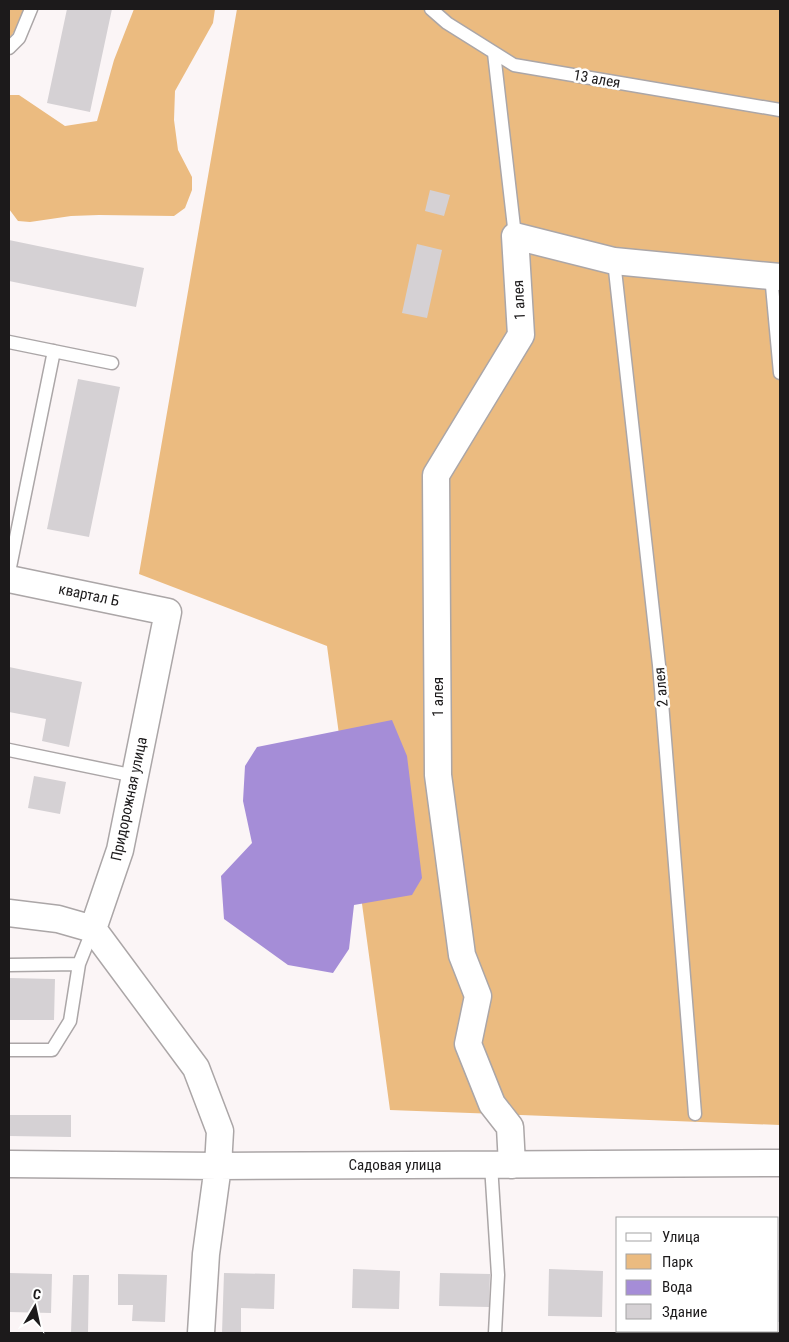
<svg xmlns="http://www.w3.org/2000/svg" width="789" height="1342" viewBox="0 0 789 1342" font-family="'Roboto Condensed',sans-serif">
  <rect width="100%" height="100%" fill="#fbf5f6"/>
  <!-- green -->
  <path fill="#ebbb80" d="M 9,9 L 30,9 L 9,39 Z
    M 134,9 L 215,9 L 213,23 L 175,91 L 174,120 L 178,150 L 192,177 L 192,190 L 185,208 L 174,216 L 99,215 L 71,216 L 30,222 L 18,221 L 9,209 L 9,95 L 19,95 L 65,126 L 97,121 L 114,60 Z
    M 237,9 L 780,9 L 780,1125 L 390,1110 L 327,646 L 139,574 Z"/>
  <!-- water -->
  <path fill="#a58dd7" d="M 392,720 L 407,756 L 422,878 L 412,895 L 354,905 L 349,949 L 333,973 L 288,965 L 224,919 L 221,876 L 252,843 L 243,801 L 245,766 L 257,747 Z"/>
  <!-- building -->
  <path fill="#d5d1d4" d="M 67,9 L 112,9 L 90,112 L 47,103 Z
    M 430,190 L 450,195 L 444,216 L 425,211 Z
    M 9,240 L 144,268 L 136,307 L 9,281 Z
    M 417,244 L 442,250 L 427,318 L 402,313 Z
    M 78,379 L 120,387 L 89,537 L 47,529 Z
    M 9,667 L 82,682 L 69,747 L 42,741 L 46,719 L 9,712 Z
    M 34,776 L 66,782 L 60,814 L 28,808 Z
    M 9,978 L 55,979 L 54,1020 L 9,1020 Z
    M 9,1115 L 71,1115 L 71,1137 L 9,1136 Z
    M 353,1269 L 400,1271 L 399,1309 L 352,1308 Z
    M 549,1269 L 603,1271 L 602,1317 L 548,1316 Z
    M 778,1270 L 780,1270 L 780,1322 L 778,1322 Z
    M 9,1273 L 52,1274 L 51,1313 L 9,1312 Z
    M 224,1273 L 275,1274 L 274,1309 L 241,1308 L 241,1333 L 222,1333 Z
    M 440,1273 L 490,1274 L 489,1307 L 439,1306 Z
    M 118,1274 L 167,1275 L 165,1322 L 132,1321 L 133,1305 L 118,1305 Z
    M 73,1275 L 89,1275 L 88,1333 L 71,1333 Z"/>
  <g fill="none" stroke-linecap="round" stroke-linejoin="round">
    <defs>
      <path id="service" d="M 431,9 L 447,23 L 514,65 L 780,110
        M 9,48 L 19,38 L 31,9
        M 494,53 L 515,236
        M 614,261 L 659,665 L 695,1114
        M 771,275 L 780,373
        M 9,342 L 112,363
        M 9,572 L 54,351
        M 9,750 L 135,776
        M 9,965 L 79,964 L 93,929
        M 9,1050 L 52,1050 L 70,1021 L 79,964
        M 491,1165 L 498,1275 L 495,1333"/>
      <path id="minor" d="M 9,579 L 168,612 L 120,850 L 93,929 L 58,919 L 9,913
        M 93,929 L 196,1068 L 220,1131 L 218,1166 L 206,1254 L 201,1333
        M 9,1164 L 218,1166 L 780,1163
        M 512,1165 L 510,1127 L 492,1104 L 468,1044 L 478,996 L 462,955 L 438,775 L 436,475 L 521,335 L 515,236 L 614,261 L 780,277"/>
    </defs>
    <!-- service casing -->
    <use href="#service" stroke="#aba6a7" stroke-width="15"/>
    <!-- minor casing -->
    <use href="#minor" stroke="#aba6a7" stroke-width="29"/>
    <!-- service -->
    <use href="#service" stroke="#fff" stroke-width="12"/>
    <!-- minor -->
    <use href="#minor" stroke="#fff" stroke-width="26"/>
  </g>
  <g text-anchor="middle" stroke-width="5" stroke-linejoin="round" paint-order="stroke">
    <!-- street labels -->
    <g font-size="15" fill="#1c1a1b" stroke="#fff">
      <text transform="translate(597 79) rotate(10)" y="5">13 алея</text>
      <text transform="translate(519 300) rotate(-93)" y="5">1 алея</text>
      <text transform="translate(89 595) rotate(12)" y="5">квартал Б</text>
      <text transform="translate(661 687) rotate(-95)" y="5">2 алея</text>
      <text transform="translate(438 697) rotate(-90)" y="5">1 алея</text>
      <text transform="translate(129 799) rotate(-78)" y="5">Придорожная улица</text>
      <text x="395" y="1170">Садовая улица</text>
    </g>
  </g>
  <!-- border -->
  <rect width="789" height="1342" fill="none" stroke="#1c1a1b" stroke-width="20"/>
  <!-- legend -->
  <rect x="616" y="1217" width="162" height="115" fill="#ffffff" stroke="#a4a3a4"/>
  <rect x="626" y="1233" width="25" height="8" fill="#ffffff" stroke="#a4a3a4"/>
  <text x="662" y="1242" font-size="15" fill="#1c1a1b">Улица</text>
  <rect x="626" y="1254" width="25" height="15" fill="#ebbb80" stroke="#a4a3a4"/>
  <text x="662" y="1267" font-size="15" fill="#1c1a1b">Парк</text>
  <rect x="626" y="1280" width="25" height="15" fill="#a58dd7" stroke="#a4a3a4"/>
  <text x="662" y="1292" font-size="15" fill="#1c1a1b">Вода</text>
  <rect x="626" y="1304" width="25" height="15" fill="#d5d1d4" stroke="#a4a3a4"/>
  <text x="662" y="1317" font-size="15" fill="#1c1a1b">Здание</text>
  <!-- north arrow -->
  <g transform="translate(35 1307) rotate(9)" stroke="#ffffff" stroke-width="4" paint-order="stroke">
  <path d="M0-4L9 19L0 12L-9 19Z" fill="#1c1a1b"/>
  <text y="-8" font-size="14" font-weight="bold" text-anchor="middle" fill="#1c1a1b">С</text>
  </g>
</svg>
